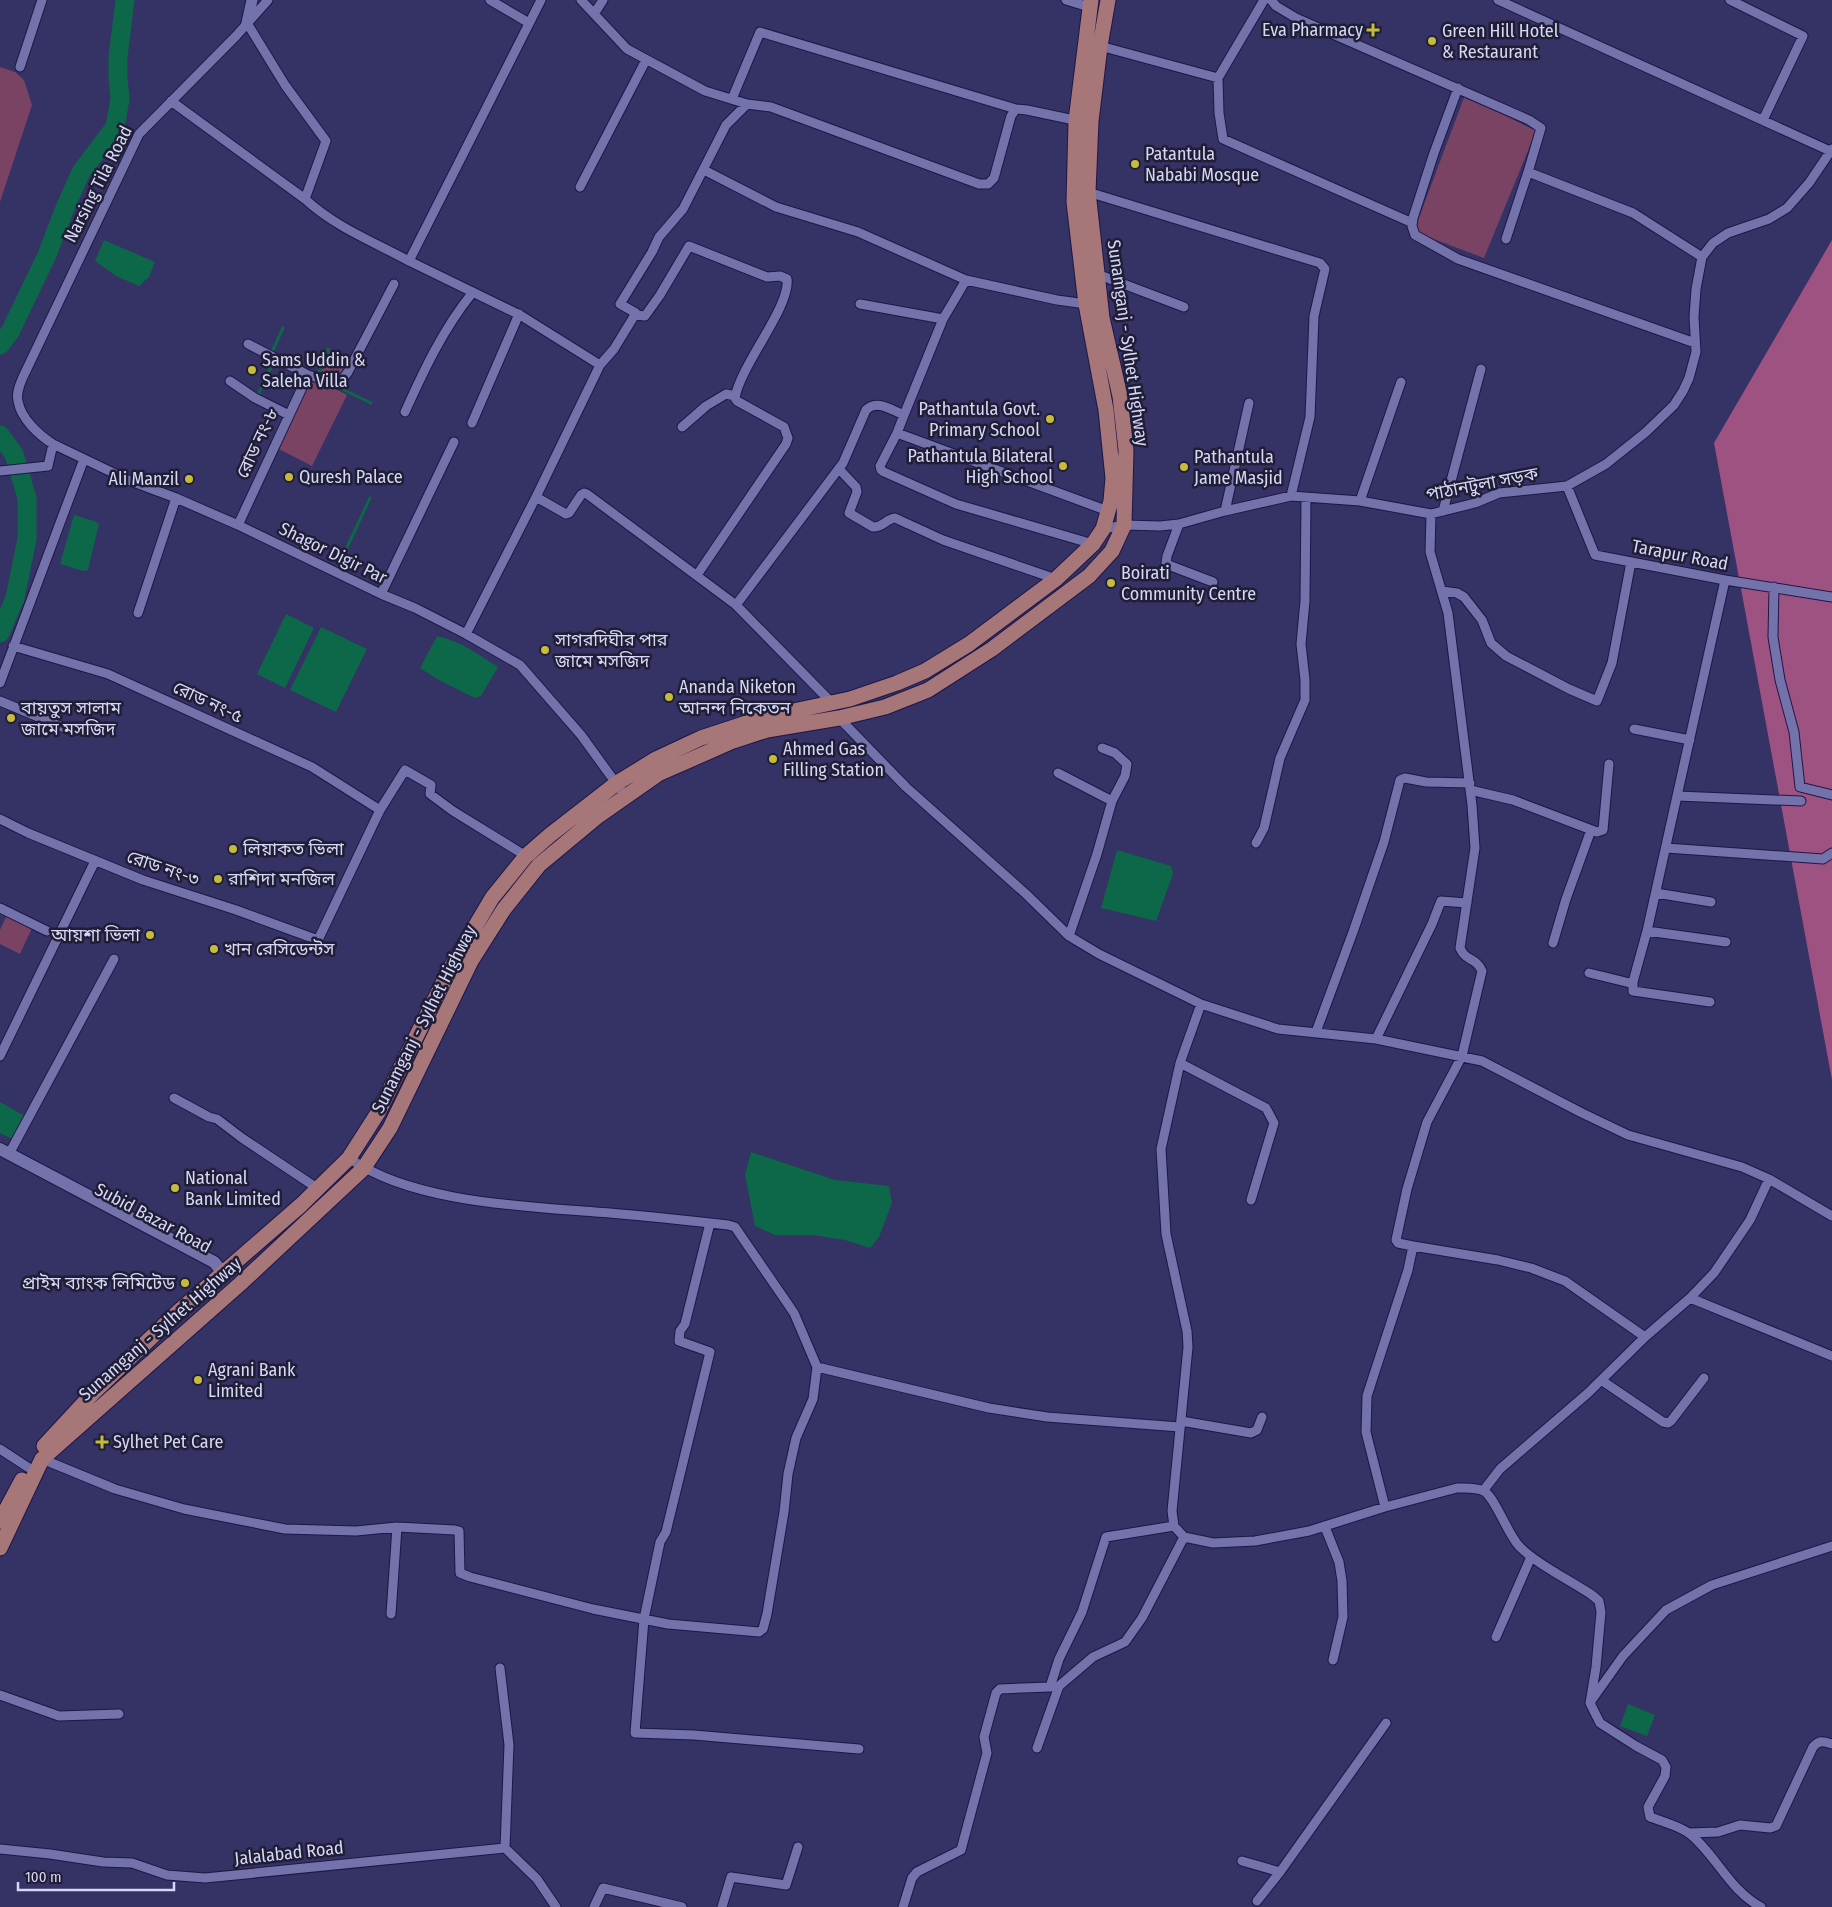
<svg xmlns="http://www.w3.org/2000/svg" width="1832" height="1907" viewBox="0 0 1832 1907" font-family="'Fira Sans Condensed','Noto Sans Bengali',sans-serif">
  <rect width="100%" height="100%" fill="#353265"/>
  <!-- green -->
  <path fill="#7a4364" d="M 0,67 L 15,72 L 24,80 L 32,105 L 0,202 Z
    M 1465,95 L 1536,131 L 1484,258 L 1423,235 L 1417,230 L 1417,223 Z
    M 330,349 L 350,359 L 339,380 L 321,372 Z
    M 319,380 L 347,395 L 312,466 L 277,448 L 305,386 L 312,382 Z
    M 7,915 L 32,928 L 20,954 L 0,944 L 0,930 Z"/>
  <!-- forest -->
  <path fill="#9e5281" d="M 1832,240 L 1832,1080 L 1714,443 Z"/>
  <!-- water -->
  <path fill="#0d6749" d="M 104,240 L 155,262 L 149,277 L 139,286 L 116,276 L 95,261 Z
    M 74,515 L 94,521 L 99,524 L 88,570 L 83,571 L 60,564 Z
    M 286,614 L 314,628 L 285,688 L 257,674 Z
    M 321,627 L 367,649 L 336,712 L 290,690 Z
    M 437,636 C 460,641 478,654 498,667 L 481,696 L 475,698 L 437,679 L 420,668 Z
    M 1117,850 L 1171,866 L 1173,874 L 1156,921 L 1101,908 Z
    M 0,1102 L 25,1116 L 12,1139 L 0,1133 Z
    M 751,1152 L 835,1180 L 889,1186 L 892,1203 L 879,1237 L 870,1248 L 845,1240 L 813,1235 L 775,1235 L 755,1226 L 745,1175 Z
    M 1628,1704 L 1655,1715 L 1647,1736 L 1620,1726 Z"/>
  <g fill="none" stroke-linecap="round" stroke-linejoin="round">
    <!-- stream -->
    <path stroke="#0d6749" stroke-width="3" d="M 271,354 L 283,328
      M 318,374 L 328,349
      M 344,390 L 371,403
      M 257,397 L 273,363
      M 336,571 L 370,498"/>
    <!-- river -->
    <path stroke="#0d6749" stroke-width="19" d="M 0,345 L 10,332 L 47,255 L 65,208 L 81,172 L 115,127 L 120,99 L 118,78 L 118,57 L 125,0
      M 0,435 L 14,454 L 27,498 L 27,539 L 15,598 L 0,633"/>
    <defs>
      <path id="minor" d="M 268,0 L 236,36 L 139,134 L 23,377 C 20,384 16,393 18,401 C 21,419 39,435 53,444 L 128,480 L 176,498 L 238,525 L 381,594 L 415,608 L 466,634 L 520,665 L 581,735 L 626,797
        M 490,0 L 529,23
        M 541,0 L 409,261 L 520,315 L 600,365
        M 581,0 L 627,49 L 705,91 L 747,104 L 771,107 L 979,184 L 988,184 L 994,178 L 1011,116 L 1016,109 L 1027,110 L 1079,121
        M 1066,0 L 1089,7
        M 1271,0 L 1276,6 L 1296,18 L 1529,120 L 1541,128 L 1528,172 L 1633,213 L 1702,257
        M 1498,0 L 1830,151
        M 1730,0 L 1803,36 L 1763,120
        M 594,14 L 603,0
        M 247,23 L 285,85 L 326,141 L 305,199 C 335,227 374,242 409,261
        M 1100,46 L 1218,78 L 1264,0
        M 20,67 L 42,0
        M 1218,78 L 1219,113 L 1223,139 L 1408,221
        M 1458,88 L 1434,153 L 1413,218 L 1412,226 L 1415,235 L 1458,259 L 1695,343
        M 732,99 L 760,32 L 1016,109
        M 171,101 L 305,199
        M 704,170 L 776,207 L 858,232 L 966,280 L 1057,300 L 1086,304
        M 580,187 L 646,60
        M 1088,192 L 1310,260 L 1320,263 L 1325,269 L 1314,316 L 1310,417 L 1291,496
        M 1506,239 L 1528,172
        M 1097,274 L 1184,307
        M 860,304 L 943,319
        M 635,315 L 645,316 L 660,295 L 689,246 L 767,277 L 780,276 L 787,279 C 791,306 740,366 735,398 L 737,401 L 784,427 L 788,438 L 786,444 L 697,575
        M 248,344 L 308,375
        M 230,381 L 255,398 L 289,415
        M 405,412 C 424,370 443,329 473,292
        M 904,415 L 943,319 L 966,280
        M 472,423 L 519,314
        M 682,427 L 706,406 L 726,394 L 735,396
        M 897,433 L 880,466 L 881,470 L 884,472 L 956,504 L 1093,544
        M 839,469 L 856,487 L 857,492 L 849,513 L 873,527 C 882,528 886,519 895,518 L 943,540 L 1056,579
        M 0,471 L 48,466 L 53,444
        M 1567,486 L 1595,555 L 1725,580 L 1832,597
        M 536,497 L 566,514 L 569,513 L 581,495 L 584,493 L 587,494 L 736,605 L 834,705
        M 1360,501 L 1401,382
        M 1225,511 L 1249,403
        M 1443,511 L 1481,369
        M 1431,514 L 1430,552 L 1448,613 L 1472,805 L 1475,848 L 1460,948 C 1466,962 1476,957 1482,971 L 1462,1056 L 1427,1122 L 1407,1189 L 1396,1240 L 1398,1243 L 1413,1246 L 1498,1260 L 1531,1268 L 1565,1281 L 1645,1337
        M 1179,524 L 1167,556 L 1166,563 L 1171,566 L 1213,582
        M 238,525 L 308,375 L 339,384 L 348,372 L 394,284
        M 1103,529 L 1124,525 L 1160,526 L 1179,524 L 1225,511 L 1291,496 L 1360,501 L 1431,514 L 1475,503 L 1499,493 L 1567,486 L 1606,464 L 1646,432 L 1674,405 L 1683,391 L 1689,378 L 1696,352 L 1694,317 L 1696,289 L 1702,257 L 1713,243 L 1728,233 L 1769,219 L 1787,208 L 1809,183 L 1832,149
        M 1774,587 L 1773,637 L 1780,680 L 1794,732 L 1800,787 L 1832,795
        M 1442,591 L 1457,593 L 1464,597 L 1482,620 L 1491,643 L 1506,656 L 1569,689 L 1597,701 L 1612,663 L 1631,562
        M 381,594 L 454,442
        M 736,605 L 843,463 L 866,410 C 877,399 891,410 904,415 L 897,433 L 1108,511
        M 138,613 L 176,498
        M 466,634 L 536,497 L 600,365 L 614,349 L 636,313 L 620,304 L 652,252 L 659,237 L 683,209 L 726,125 L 747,104
        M 13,646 L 108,674 L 312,767 L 380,810
        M 0,683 L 84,459
        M 0,701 L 67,729
        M 838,717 L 906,787 L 1026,894 L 1069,936 L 1099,954 L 1201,1004 L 1278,1029 L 1376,1039 L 1482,1061 L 1582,1113 L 1628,1135 L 1742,1167 L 1769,1179 L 1832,1216
        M 1634,729 L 1690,740
        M 1102,748 L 1115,753 L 1127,764 L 1125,776 L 1112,801
        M 1058,773 L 1112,801 L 1097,854 L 1069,936
        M 1470,790 L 1513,800 L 1597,832 L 1603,830 L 1609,764
        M 1677,796 L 1801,801
        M 0,819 L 28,833 L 143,880 L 236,910 L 318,940 L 380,810 L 405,770 L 431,785 L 430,794 L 453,811 L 526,856
        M 1256,843 L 1264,828 L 1280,758 L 1305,700 L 1305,680 L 1301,644 L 1305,601 L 1306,498
        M 1666,848 L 1823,859 L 1832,853
        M 1656,893 L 1711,902
        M 0,908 L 47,931
        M 1647,931 L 1726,942
        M 1553,943 L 1566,899 L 1591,830
        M 1589,973 L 1630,983 L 1633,982 L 1647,931 L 1725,580
        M 1633,982 L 1633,991 L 1710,1002
        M 1201,1004 L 1180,1063 L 1161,1149 L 1166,1234 L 1187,1331 L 1188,1347 L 1172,1511 L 1174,1526 L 1184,1537 L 1213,1543 L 1255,1541 L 1309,1531 L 1385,1507 L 1457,1488 C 1465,1488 1476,1487 1484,1491 C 1496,1499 1507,1533 1519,1546 C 1535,1563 1571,1581 1592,1595 L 1599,1601 L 1601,1612 L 1596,1667 L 1590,1703 L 1600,1723 L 1636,1746 L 1662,1760 L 1666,1767 L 1665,1776 L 1648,1807 L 1650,1817 C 1661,1821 1682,1827 1690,1834 C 1716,1855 1730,1891 1761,1907
        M 1316,1032 L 1353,932 L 1384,842 L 1400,780 L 1405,778 L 1426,782 L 1470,783
        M 1376,1039 L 1432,924 L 1441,901 L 1467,903
        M 0,1056 L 95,861
        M 1180,1063 L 1266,1108 L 1274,1123 L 1251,1200
        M 174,1098 L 209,1117 L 217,1119 L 242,1138 L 317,1188
        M 9,1154 L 114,959
        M 349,1158 C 411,1202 520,1206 595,1212 C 640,1215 684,1220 728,1225 L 735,1227 L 794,1313 L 817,1367 L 989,1408 L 1047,1417 L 1180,1427
        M 710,1223 L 685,1324 L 680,1331 L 679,1341 L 710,1352 L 666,1532 L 660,1542 L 644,1619 L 635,1733 L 694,1735 L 859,1749
        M 1690,1298 L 1832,1356
        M 1601,1380 L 1663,1422 L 1668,1423 L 1671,1421 L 1704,1378
        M 1181,1421 L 1251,1433 L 1257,1430 L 1262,1417
        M 0,1449 L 29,1468
        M 42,1459 L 115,1489 L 184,1509 L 285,1529 L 356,1531 L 397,1527 L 455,1530 L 459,1531 L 460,1573 L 470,1577 L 593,1609 L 668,1624 L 759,1632 L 763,1629 L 767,1614 L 784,1512 L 788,1474 L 796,1438 L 813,1399 L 817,1367
        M 1483,1491 L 1500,1469 L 1588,1393 L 1645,1337 L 1690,1298 L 1714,1273 L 1750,1220 L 1769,1179
        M 1385,1507 L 1366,1432 L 1367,1396 L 1408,1270 L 1413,1246
        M 1325,1527 L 1339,1562 L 1342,1581 L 1343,1617 L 1333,1660
        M 391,1614 L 397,1527
        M 1496,1637 L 1531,1557
        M 500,1668 L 509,1745 L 505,1848
        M 0,1695 L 59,1716 L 119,1714
        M 1591,1701 L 1623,1656 L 1666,1610 L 1712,1585 L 1832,1546
        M 1037,1748 L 1059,1686 L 1093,1657 L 1125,1642 L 1142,1618 L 1184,1537
        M 1689,1833 L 1718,1832 L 1740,1825 L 1770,1828 L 1776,1826 L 1813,1747 C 1819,1740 1823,1741 1832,1744
        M 0,1849 L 50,1854 L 103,1862 L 132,1863 L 167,1875 L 205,1878 L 505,1848 L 537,1879 L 556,1907
        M 1242,1861 L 1280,1872 L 1386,1723
        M 1257,1901 L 1280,1872
        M 594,1907 L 603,1888 L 682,1907
        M 722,1907 L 731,1877 L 786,1885 L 798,1847
        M 903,1907 L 912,1878 L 917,1872 L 961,1850 L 987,1753 L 984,1737 L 996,1693 L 1000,1689 L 1050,1687 L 1059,1659 L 1082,1612 L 1106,1537 L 1174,1526"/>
      <path id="tertiary" d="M 247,23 L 252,0"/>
      <path id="secondary" d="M 0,1149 L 214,1262 L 223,1273"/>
      <path id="primary" d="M 44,1446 L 94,1392 L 178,1312 L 301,1205 L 349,1158 L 379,1111 L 450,969 L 492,898 L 526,856 L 550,835 L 617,783 L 656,759 L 701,738 L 765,717 L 850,699 L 897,683 L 925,671 L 969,644 L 1056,579 L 1093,544 L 1103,529 L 1111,501 L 1113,478 L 1106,410 L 1086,304 L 1074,202 L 1076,121 L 1091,0
        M 0,1521 L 22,1480
        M 0,1548 L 42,1459 L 240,1284 L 363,1169 L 390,1128 L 471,961 L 504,909 L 539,865 L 598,816 L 658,774 L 733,741 L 767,730 L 839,718 L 885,707 L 928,690 L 992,649 L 1089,576 L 1112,551 L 1124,525 L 1126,450 L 1120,396 L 1102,318 L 1088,192 L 1091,121 L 1100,46 L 1108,0"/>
    </defs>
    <!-- minor casing -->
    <use href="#minor" stroke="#1e1748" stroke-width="11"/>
    <!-- tertiary casing -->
    <use href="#tertiary" stroke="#1e1748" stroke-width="13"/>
    <!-- secondary casing -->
    <use href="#secondary" stroke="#1e1748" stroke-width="14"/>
    <!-- primary casing -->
    <use href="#primary" stroke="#1e1748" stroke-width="17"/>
    <!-- minor -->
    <use href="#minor" stroke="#7372ab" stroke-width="9"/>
    <!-- tertiary -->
    <use href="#tertiary" stroke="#7372ab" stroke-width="11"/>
    <!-- secondary -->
    <use href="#secondary" stroke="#7372ab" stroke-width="12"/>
    <!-- primary -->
    <use href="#primary" stroke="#a67679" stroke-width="15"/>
  </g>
  <!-- markers -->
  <g fill="#c7bb3c" stroke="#1f1e35" stroke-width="2">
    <path d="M1370.5 22.5h5v5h5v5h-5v5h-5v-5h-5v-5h5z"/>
    <circle cx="1432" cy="41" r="5"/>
    <circle cx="1135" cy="164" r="5"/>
    <circle cx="252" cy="370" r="5"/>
    <circle cx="1050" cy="419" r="5"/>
    <circle cx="1063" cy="466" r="5"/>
    <circle cx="1184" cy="467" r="5"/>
    <circle cx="289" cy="477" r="5"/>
    <circle cx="189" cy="479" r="5"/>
    <circle cx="1111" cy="583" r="5"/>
    <circle cx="545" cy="650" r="5"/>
    <circle cx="669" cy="697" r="5"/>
    <circle cx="11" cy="718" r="5"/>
    <circle cx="773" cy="759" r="5"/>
    <circle cx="233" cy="849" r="5"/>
    <circle cx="218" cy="879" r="5"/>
    <circle cx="150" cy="935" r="5"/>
    <circle cx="214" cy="949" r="5"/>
    <circle cx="175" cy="1188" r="5"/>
    <circle cx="185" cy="1283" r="5"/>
    <circle cx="198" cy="1380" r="5"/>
    <path d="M99.5 1434.5h5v5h5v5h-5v5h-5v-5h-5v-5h5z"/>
  </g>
  <g text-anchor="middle" stroke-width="5" stroke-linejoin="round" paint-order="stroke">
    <!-- poi labels -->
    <g font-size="18" fill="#d6d7f7" stroke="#1f1e35" text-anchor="start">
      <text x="1363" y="36" text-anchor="end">Eva Pharmacy</text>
      <text x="1442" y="37">Green Hill Hotel<tspan x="1442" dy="21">&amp; Restaurant</tspan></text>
      <text x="1145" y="160">Patantula<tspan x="1145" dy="21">Nababi Mosque</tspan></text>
      <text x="262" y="366">Sams Uddin &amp;<tspan x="262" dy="21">Saleha Villa</tspan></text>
      <text x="1040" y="415" text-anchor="end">Pathantula Govt.<tspan x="1040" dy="21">Primary School</tspan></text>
      <text x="1053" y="462" text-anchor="end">Pathantula Bilateral<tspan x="1053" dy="21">High School</tspan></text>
      <text x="1194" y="463">Pathantula<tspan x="1194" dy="21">Jame Masjid</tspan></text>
      <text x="299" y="483">Quresh Palace</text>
      <text x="179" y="485" text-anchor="end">Ali Manzil</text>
      <text x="1121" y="579">Boirati<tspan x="1121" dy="21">Community Centre</tspan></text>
      <text x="555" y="646">সাগরদিঘীর পার<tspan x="555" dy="21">জামে মসজিদ</tspan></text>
      <text x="679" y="693">Ananda Niketon<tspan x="679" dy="21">আনন্দ নিকেতন</tspan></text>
      <text x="21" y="714">বায়তুস সালাম<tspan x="21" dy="21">জামে মসজিদ</tspan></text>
      <text x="783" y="755">Ahmed Gas<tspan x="783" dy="21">Filling Station</tspan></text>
      <text x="243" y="855">লিয়াকত ভিলা</text>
      <text x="228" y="885">রাশিদা মনজিল</text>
      <text x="140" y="941" text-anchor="end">আয়শা ভিলা</text>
      <text x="224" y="955">খান রেসিডেন্টস</text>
      <text x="185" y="1184">National<tspan x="185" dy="21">Bank Limited</tspan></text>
      <text x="175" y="1289" text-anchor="end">প্রাইম ব্যাংক লিমিটেড</text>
      <text x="208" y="1376">Agrani Bank<tspan x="208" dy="21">Limited</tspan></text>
      <text x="113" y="1448">Sylhet Pet Care</text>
    </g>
    <!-- street labels -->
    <g font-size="18" fill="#d6d7f7" stroke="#1f1e35">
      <text transform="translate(98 184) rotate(-63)" y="6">Narsing Tila Road</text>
      <text transform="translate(1128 343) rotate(82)" y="6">Sunamganj - Sylhet Highway</text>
      <text transform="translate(257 443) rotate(-65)" y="6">রোড নং-৮</text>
      <text transform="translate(1482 484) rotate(-11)" y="6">পাঠানটুলা সড়ক</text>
      <text transform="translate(333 553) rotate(26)" y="6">Shagor Digir Par</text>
      <text transform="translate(1680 555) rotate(11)" y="6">Tarapur Road</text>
      <text transform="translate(208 702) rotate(25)" y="6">রোড নং-৫</text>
      <text transform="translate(163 868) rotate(19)" y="6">রোড নং-৩</text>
      <text transform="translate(424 1019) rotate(-63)" y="6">Sunamganj - Sylhet Highway</text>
      <text transform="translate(153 1218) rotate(28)" y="6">Subid Bazar Road</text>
      <text transform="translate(160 1329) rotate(-41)" y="6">Sunamganj - Sylhet Highway</text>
      <text transform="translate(289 1853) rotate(-6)" y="6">Jalalabad Road</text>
    </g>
  </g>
  <!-- scale -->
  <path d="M18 1882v8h156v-8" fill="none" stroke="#d6d7f7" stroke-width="2.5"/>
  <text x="25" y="1882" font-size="15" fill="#d6d7f7" stroke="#1f1e35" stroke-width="4" paint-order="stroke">100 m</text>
</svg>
